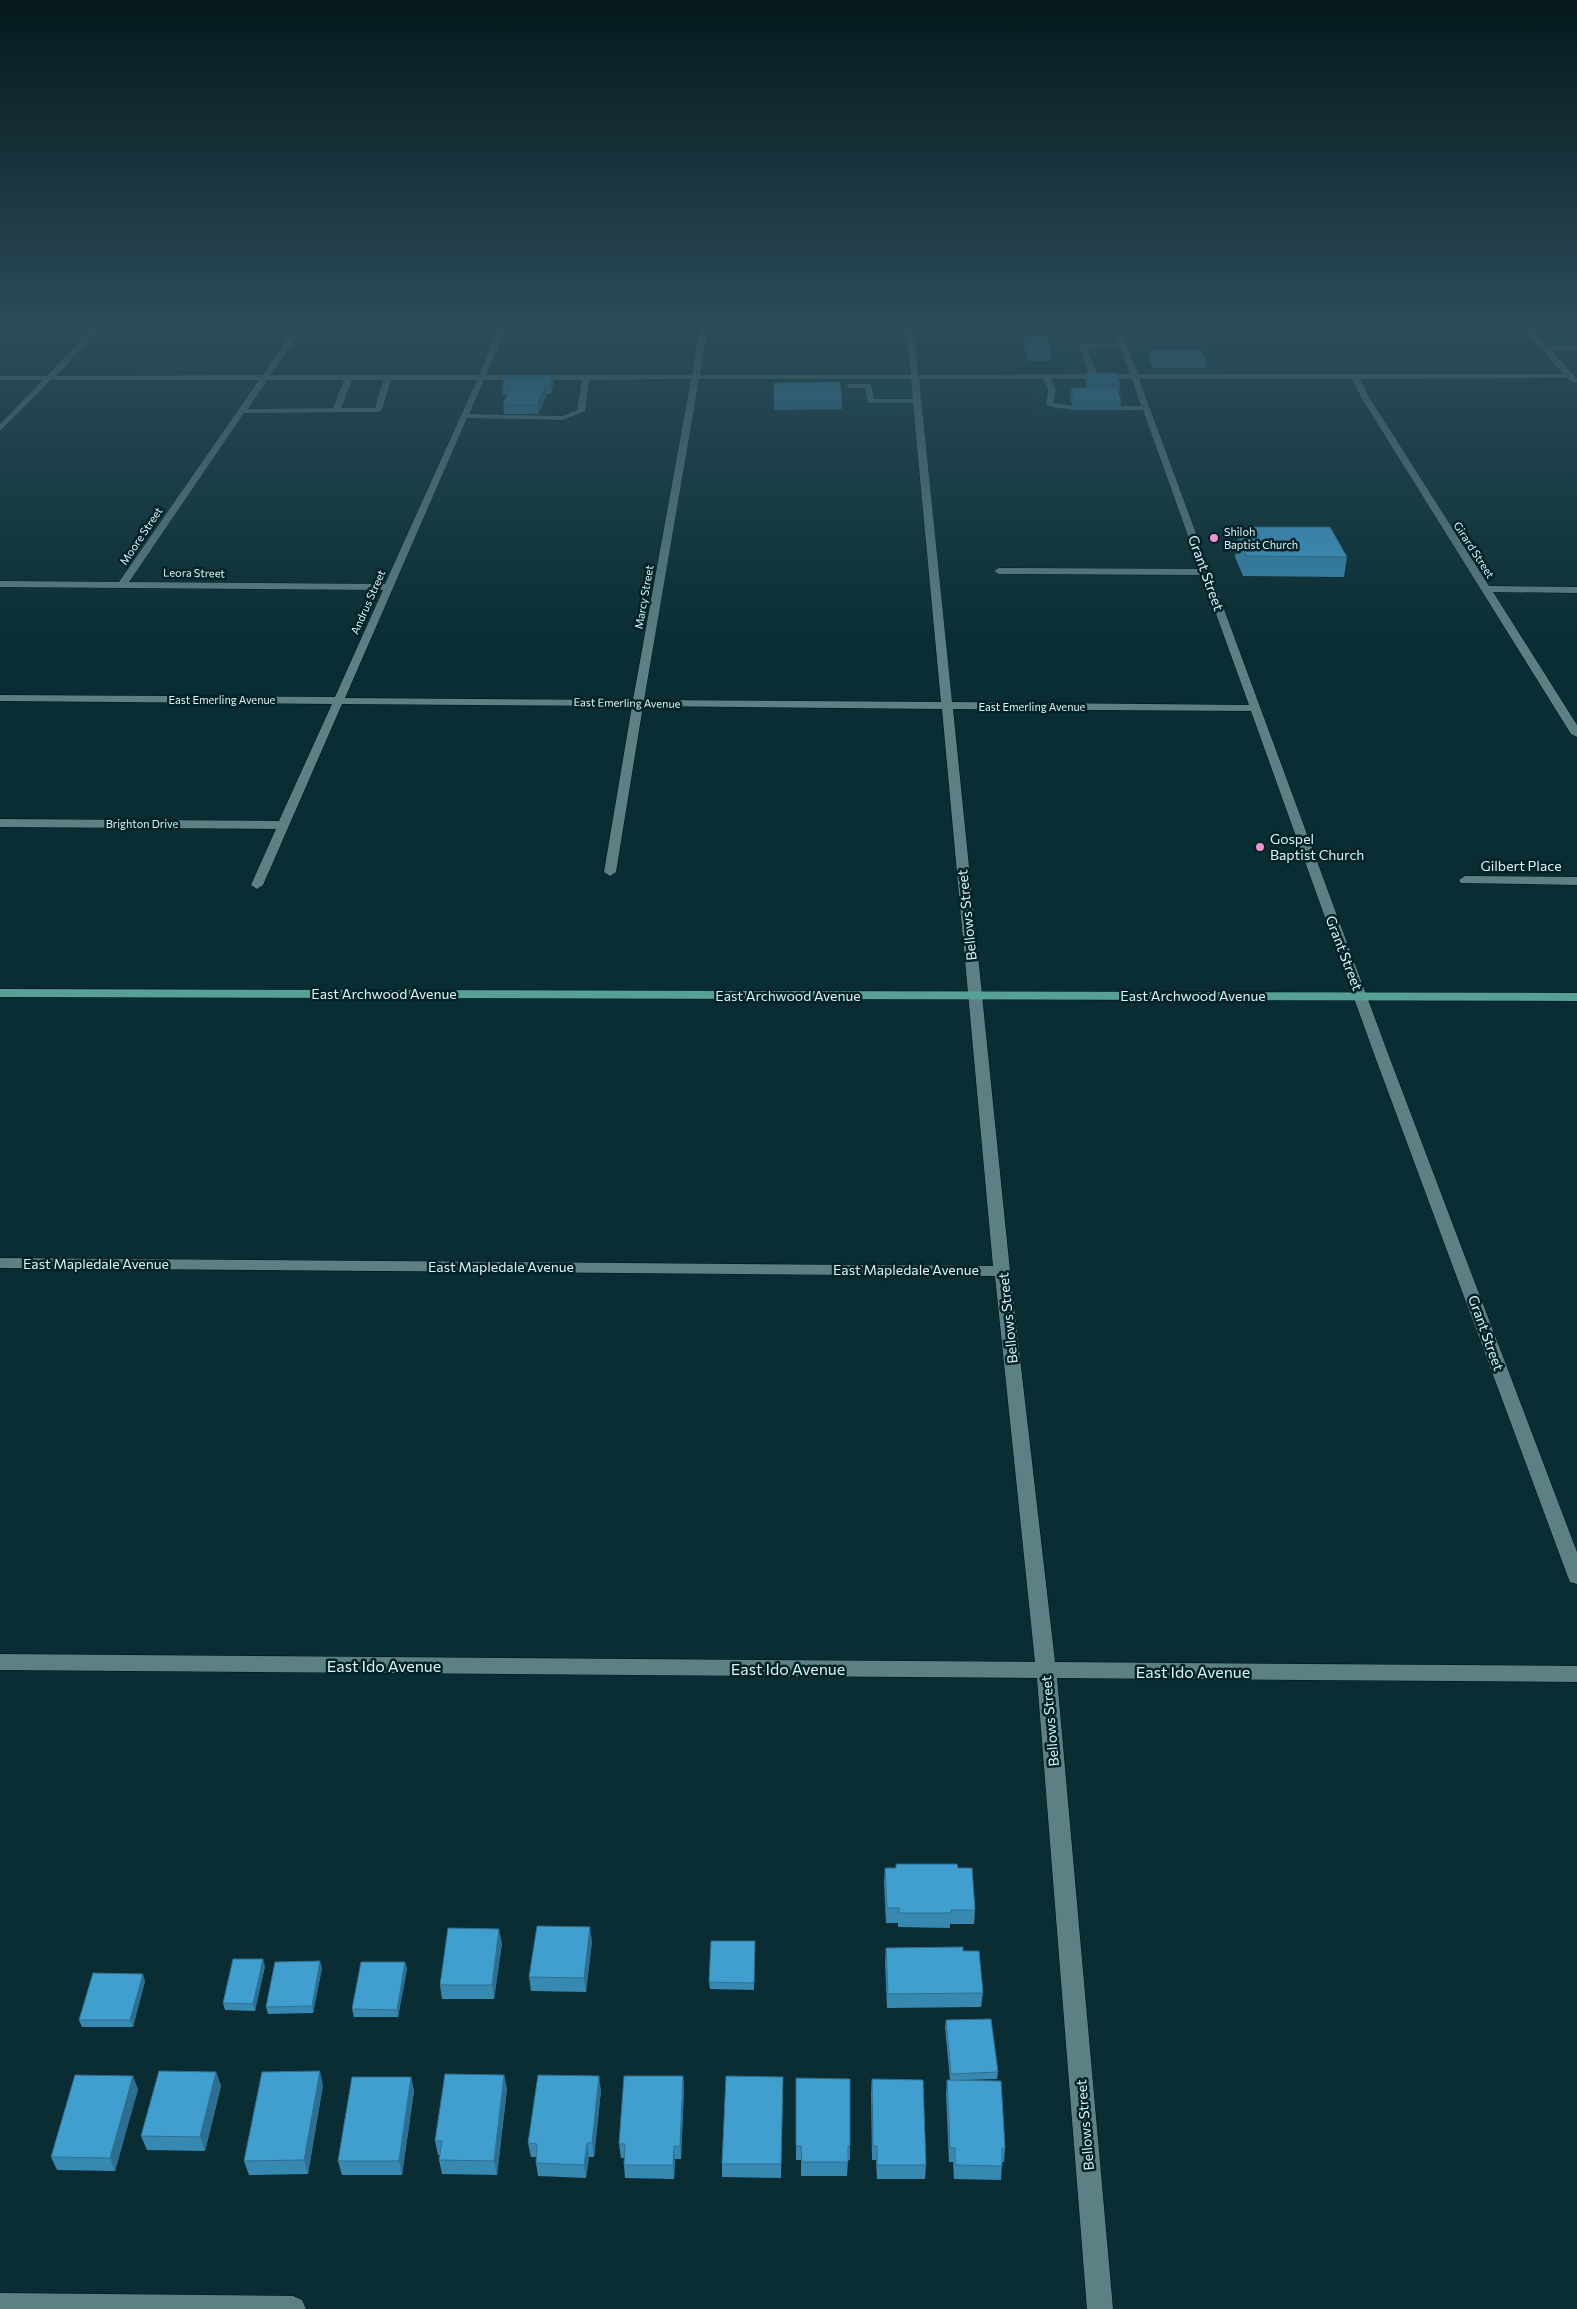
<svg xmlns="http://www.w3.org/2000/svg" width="1577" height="2309" viewBox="0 0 1577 2309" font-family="Commissioner,sans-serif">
  <rect width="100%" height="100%" fill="#092d32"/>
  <!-- built -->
  <path fill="#05373d" d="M 1528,328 L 1577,328 L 1577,348 L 1547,348 Z
    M 1020,339 L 1100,339 L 1111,368 L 1028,368 Z
    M 1211,342 L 1226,375 L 1135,375 L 1123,343 Z
    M 915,375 L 918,414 L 769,412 L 774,376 Z
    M 1117,381 L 1130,414 L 1039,414 L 1029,382 Z"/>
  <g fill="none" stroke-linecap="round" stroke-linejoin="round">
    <defs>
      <path id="minor" d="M 93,328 L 101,328 L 56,376 L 263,375 L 295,328 L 303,328 L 270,375 L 479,375 L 498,328 L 506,328 L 486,375 L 692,375 L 700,328 L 708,328 L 700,375 L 911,375 L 906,328 L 914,328 L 918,375 L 1089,374 L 1079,346 L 1083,344 L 1119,343 L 1113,328 L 1121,328 L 1138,374 L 1563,374 L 1523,328 L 1531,328 L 1547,346 L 1577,346 L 1577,350 L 1551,350 L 1577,379 L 1577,383 L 1574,383 L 1567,378 L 1360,379 L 1369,397 L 1489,586 L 1577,587 L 1577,593 L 1493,592 L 1577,725 L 1577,737 L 1571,734 L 1361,397 L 1352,379 L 1139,379 L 1387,1051 L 1577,1552 L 1577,1584 L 1570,1582 L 1568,1577 L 1373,1051 L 1251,711 L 953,709 L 1010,1271 L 1055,1662 L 1577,1666 L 1577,1682 L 1057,1678 L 1113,2309 L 1087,2309 L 1037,1678 L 0,1670 L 0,1654 L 1035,1662 L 995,1276 L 0,1268 L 0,1258 L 993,1266 L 942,709 L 643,706 L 616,872 L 610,876 L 604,872 L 632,706 L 342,704 L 263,885 L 257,889 L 251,885 L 276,829 L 0,827 L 0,819 L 279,821 L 332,704 L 0,701 L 0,695 L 335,697 L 383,590 L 0,587 L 0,581 L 119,582 L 259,380 L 51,380 L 0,431 L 0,424 L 43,380 L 0,380 L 0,376 L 47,376 ZM 1120,347 L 1130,374 L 1097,374 L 1087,348 ZM 691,379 L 633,700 L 345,698 L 467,418 L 563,420 L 585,411 L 589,380 ZM 699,379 L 911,379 L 913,399 L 874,399 L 871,384 L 849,384 L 845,386 L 849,388 L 865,388 L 868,403 L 913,403 L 941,702 L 644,700 ZM 919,379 L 1043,379 L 1048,390 L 1046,405 L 1051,407 L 1074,410 L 1077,410 L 1077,406 L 1053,403 L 1056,390 L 1051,379 L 1132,379 L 1141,406 L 1120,406 L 1116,408 L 1120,410 L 1143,410 L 1200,569 L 999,568 L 994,571 L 999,574 L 1202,575 L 1249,705 L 952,702 ZM 267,380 L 344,380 L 333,408 L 248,409 ZM 352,380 L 383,380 L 375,408 L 341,408 ZM 391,380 L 477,380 L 385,584 L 129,582 L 244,413 L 378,412 L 382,410 ZM 484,380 L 582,380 L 577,410 L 562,416 L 469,414 Z
        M 1465,876 L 1577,877 L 1577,885 L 1461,883 L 1459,880 Z
        M 0,2293 L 293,2296 L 302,2300 L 306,2309 L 0,2309 Z"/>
      <path id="major" d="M 0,989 L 1577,993 L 1577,1001 L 0,997 Z"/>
    </defs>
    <!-- minor casing -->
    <use href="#minor" stroke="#001418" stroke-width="1"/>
    <!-- major casing -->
    <use href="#major" stroke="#001418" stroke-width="1"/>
    <!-- minor -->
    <use href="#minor" fill="#5d8085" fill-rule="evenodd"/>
    <!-- major -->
    <use href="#major" fill="#56a098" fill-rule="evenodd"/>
  </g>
  <!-- wall -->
  <path fill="#3889b2" d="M 1025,335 L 1051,352 L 1050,361 L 1028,361 L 1024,344 Z
    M 1150,350 L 1206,359 L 1205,368 L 1153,368 L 1149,359 Z
    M 1086,373 L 1120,384 L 1119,393 L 1118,393 L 1121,401 L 1120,410 L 1074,410 L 1070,398 L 1071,388 L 1087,388 L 1085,382 Z
    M 774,383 L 842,400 L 842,409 L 774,410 Z
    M 554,385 L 551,394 L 547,394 L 538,414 L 504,414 L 503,404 L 507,395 L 503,395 L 502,386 Z
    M 1254,527 L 1347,557 L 1344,577 L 1243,576 L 1235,557 L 1238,536 L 1252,536 Z
    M 885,1868 L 958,1868 L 975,1910 L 974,1924 L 950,1924 L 950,1928 L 898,1927 L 898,1923 L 886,1923 L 884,1882 Z
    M 592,1941 L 586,1992 L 531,1991 L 529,1977 Z
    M 755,1941 L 754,1990 L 710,1989 L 709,1982 Z
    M 502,1943 L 494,1999 L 442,1999 L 440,1985 Z
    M 886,1948 L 963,1951 L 983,1993 L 981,2007 L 887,2008 L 885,1962 Z
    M 405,1962 L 407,1969 L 398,2017 L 354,2017 L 352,2009 Z
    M 265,1966 L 255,2011 L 225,2010 L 223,2003 Z
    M 322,1968 L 313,2013 L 268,2014 L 266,2007 Z
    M 145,1981 L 133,2027 L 82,2027 L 79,2020 Z
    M 946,2020 L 998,2072 L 997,2079 L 964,2080 L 1005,2148 L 1004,2162 L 1002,2162 L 1001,2180 L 954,2179 L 953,2162 L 949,2162 L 946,2094 L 947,2080 L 950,2080 L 945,2027 Z
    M 216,2072 L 221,2086 L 205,2151 L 147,2150 L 141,2136 Z
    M 504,2075 L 507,2089 L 497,2175 L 442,2174 L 439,2160 L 440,2155 L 438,2155 L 435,2141 Z
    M 683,2076 L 684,2089 L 681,2159 L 675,2159 L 674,2179 L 625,2178 L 624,2165 L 624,2158 L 621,2158 L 619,2144 Z
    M 411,2077 L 414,2091 L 402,2175 L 342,2175 L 338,2161 Z
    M 783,2077 L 781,2178 L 722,2177 L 722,2164 Z
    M 796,2078 L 850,2146 L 850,2160 L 848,2160 L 847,2176 L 801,2176 L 801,2160 L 796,2160 Z
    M 872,2079 L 926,2165 L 925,2179 L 877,2179 L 876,2160 L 872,2160 L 871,2093 Z
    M 323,2085 L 308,2174 L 249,2175 L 244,2161 Z
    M 138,2089 L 115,2171 L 57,2170 L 51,2157 Z
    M 601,2090 L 594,2157 L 589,2157 L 586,2178 L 538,2176 L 536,2163 L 536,2157 L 531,2157 L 528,2143 Z"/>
  <!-- shaded-wall -->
  <path fill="#2e6f91" d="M 553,376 L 554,385 L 551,394 L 550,385 Z
    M 546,385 L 547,394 L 538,414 L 537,405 Z
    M 590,1927 L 592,1941 L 586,1992 L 584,1978 Z
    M 499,1929 L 502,1943 L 494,1999 L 492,1985 Z
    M 263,1959 L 265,1966 L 255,2011 L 253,2004 Z
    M 320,1961 L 322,1968 L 313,2013 L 312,2006 Z
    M 405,1962 L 407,1969 L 398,2017 L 397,2010 Z
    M 143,1974 L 145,1981 L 133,2027 L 130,2020 Z
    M 320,2071 L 323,2085 L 308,2174 L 304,2160 Z
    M 216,2072 L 221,2086 L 205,2151 L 200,2137 Z
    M 504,2075 L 507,2089 L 497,2175 L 494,2161 Z
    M 133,2076 L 138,2089 L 115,2171 L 110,2158 Z
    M 599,2076 L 601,2090 L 594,2157 L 592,2143 Z
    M 683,2076 L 684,2089 L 681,2159 L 680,2146 Z
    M 411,2077 L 414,2091 L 402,2175 L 399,2161 Z
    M 587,2143 L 589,2157 L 586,2178 L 584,2165 Z
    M 674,2146 L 675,2159 L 674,2179 L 673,2165 Z"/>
  <!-- building -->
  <path fill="#419fcf" stroke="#2e6f91" d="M 1025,335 L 1046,335 L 1051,352 L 1029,352 Z
    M 1150,350 L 1201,350 L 1206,359 L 1154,359 Z
    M 1086,373 L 1116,373 L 1120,384 L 1089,384 Z
    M 506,376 L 553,376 L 550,385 L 546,385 L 537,405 L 503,404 L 511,386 L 502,386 Z
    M 840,382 L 842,400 L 774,400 L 774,383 Z
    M 1071,388 L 1117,388 L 1121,401 L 1075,401 Z
    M 1254,527 L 1330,527 L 1347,557 L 1246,556 L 1238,536 L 1259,536 Z
    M 896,1864 L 957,1864 L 958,1868 L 972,1868 L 975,1910 L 951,1910 L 951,1913 L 899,1913 L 899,1908 L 887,1908 L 885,1868 L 896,1868 Z
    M 537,1926 L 590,1927 L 584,1978 L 529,1977 Z
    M 448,1928 L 499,1929 L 492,1985 L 440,1985 Z
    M 711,1941 L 755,1941 L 754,1983 L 709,1982 Z
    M 963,1947 L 963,1951 L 979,1951 L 983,1993 L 888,1994 L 886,1948 Z
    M 233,1959 L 263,1959 L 253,2004 L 223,2003 Z
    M 320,1961 L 312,2006 L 266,2007 L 275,1962 Z
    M 361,1962 L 405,1962 L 397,2010 L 352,2009 Z
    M 93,1973 L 143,1974 L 130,2020 L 79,2020 Z
    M 991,2019 L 998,2072 L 951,2074 L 946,2020 Z
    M 159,2071 L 216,2072 L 200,2137 L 141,2136 Z
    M 320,2071 L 304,2160 L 244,2161 L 262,2072 Z
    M 445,2074 L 504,2075 L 494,2161 L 439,2160 L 442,2141 L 435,2141 Z
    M 75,2075 L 133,2076 L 110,2158 L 51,2157 Z
    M 538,2075 L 599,2076 L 592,2143 L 587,2143 L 584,2165 L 536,2163 L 537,2144 L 528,2143 Z
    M 624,2076 L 683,2076 L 680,2146 L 674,2146 L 673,2165 L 624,2165 L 625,2144 L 619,2144 Z
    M 726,2076 L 783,2077 L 781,2164 L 722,2164 Z
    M 352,2077 L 411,2077 L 399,2161 L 338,2161 Z
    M 796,2078 L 850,2079 L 850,2146 L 848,2146 L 848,2162 L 802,2162 L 801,2146 L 796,2146 Z
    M 872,2079 L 923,2080 L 926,2165 L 877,2165 L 877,2146 L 873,2146 Z
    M 947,2080 L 1001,2081 L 1005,2148 L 1002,2148 L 1002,2166 L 955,2165 L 955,2148 L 950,2148 Z"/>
  <!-- sky -->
  <linearGradient id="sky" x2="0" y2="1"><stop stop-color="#05191c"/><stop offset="0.5" stop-color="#2c4c5a"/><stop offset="1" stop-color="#2c4c5a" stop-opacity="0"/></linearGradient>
  <rect width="1577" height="651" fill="url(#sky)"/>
  <!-- markers -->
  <g fill="#f590d1" stroke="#002328" stroke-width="2">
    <circle cx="1214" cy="538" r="5"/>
    <circle cx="1260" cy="847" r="5"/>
  </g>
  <g text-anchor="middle" stroke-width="5" stroke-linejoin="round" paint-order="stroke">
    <!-- far-poi labels -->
    <g font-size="11" fill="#def1f4" stroke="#002328" text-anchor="start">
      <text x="1224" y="536">Shiloh<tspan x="1224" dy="13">Baptist Church</tspan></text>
    </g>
    <!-- far-street labels -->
    <g font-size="11" fill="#def1f4" stroke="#002328">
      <text transform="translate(141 536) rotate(-56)" y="4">Moore Street</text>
      <text transform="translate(1474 550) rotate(57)" y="4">Girard Street</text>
      <text transform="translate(194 573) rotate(1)" y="4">Leora Street</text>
      <text transform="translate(644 597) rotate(-80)" y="4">Marcy Street</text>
      <text transform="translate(368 602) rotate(-66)" y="4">Andrus Street</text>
      <text x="222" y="704">East Emerling Avenue</text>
      <text transform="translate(627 703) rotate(1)" y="4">East Emerling Avenue</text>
      <text x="1032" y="711">East Emerling Avenue</text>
      <text x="142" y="828">Brighton Drive</text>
    </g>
    <!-- street labels -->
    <g font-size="14" fill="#def1f4" stroke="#002328">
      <text transform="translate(1206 573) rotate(70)" y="5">Grant Street</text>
      <text x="1521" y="871">Gilbert Place</text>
      <text transform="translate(967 915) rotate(-96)" y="5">Bellows Street</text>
      <text transform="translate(1344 953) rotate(69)" y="5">Grant Street</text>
      <text x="384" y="999">East Archwood Avenue</text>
      <text x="788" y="1001">East Archwood Avenue</text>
      <text x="1193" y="1001">East Archwood Avenue</text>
      <text x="96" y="1269">East Mapledale Avenue</text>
      <text x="501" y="1272">East Mapledale Avenue</text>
      <text x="906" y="1275">East Mapledale Avenue</text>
      <text transform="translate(1008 1318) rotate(-96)" y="5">Bellows Street</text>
      <text transform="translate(1486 1333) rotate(70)" y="5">Grant Street</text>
      <text transform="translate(1050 1721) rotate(-95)" y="5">Bellows Street</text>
      <text transform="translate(1085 2125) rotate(-95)" y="5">Bellows Street</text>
    </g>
    <!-- poi labels -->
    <g font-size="14" fill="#def1f4" stroke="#002328" text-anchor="start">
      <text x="1270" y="844">Gospel<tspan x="1270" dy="16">Baptist Church</tspan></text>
    </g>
    <!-- near-street labels -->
    <g font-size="16" fill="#def1f4" stroke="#002328">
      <text x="384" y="1672">East Ido Avenue</text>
      <text x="788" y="1675">East Ido Avenue</text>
      <text x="1193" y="1678">East Ido Avenue</text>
    </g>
  </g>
</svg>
